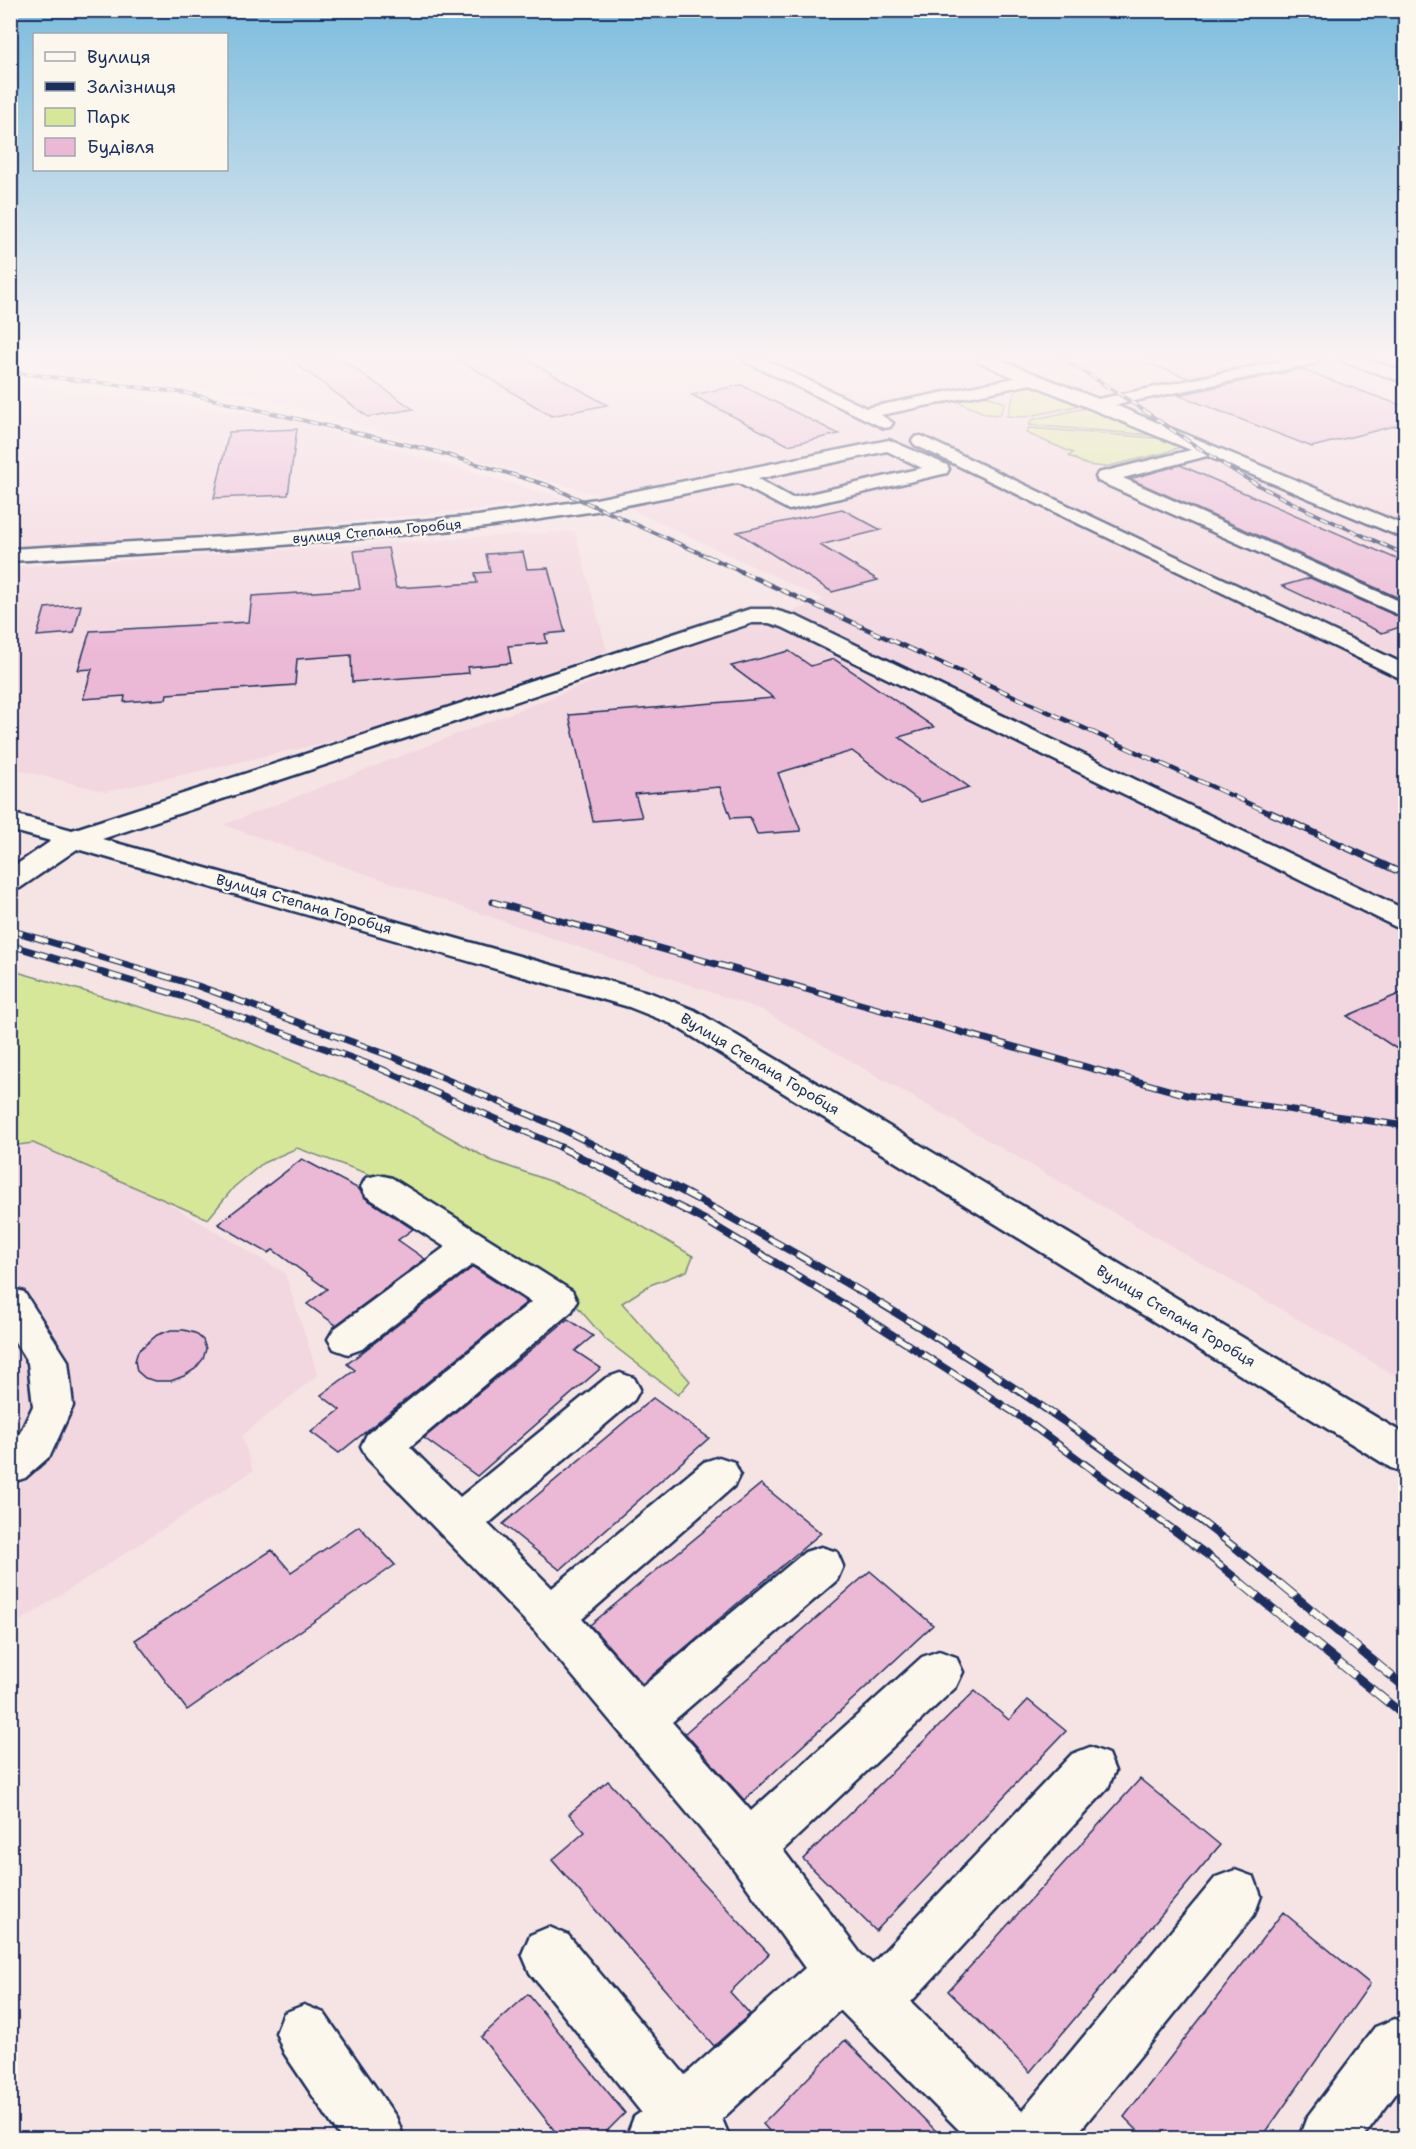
<svg xmlns="http://www.w3.org/2000/svg" width="1416" height="2149" viewBox="0 0 1416 2149" font-family="'Shantell Sans',sans-serif">
  <rect width="100%" height="100%" fill="#f6e4e5"/>
  <filter id="ink" filterUnits="userSpaceOnUse"><feTurbulence type="fractalNoise" baseFrequency=".0167" numOctaves="2"/><feDisplacementMap in="SourceGraphic" scale="12" xChannelSelector="R" yChannelSelector="G"/><feConvolveMatrix kernelMatrix="1 2 1 2 8 2 1 2 1" color-interpolation-filters="sRGB"/></filter>
  <g filter="url(#ink)">
    <!-- built -->
    <path fill="#f3d7e0" d="M 11,359 L 1405,359 L 1405,1381 L 762,1010 L 223,825 L 663,654 L 825,600 L 603,496 L 251,394 L 11,364 Z
      M 11,384 L 286,418 L 568,500 L 248,532 L 11,547 Z
      M 575,531 L 607,651 L 373,732 L 106,792 L 11,768 L 10,567 Z
      M 27,1119 L 285,1273 L 318,1375 L 242,1436 L 253,1471 L 11,1627 L 10,1129 Z"/>
    <!-- green -->
    <path fill="#d7e79a" stroke="#798b7c" stroke-width="1.5" d="M 1017,386 L 1039,387 L 1086,404 L 1025,417 L 1007,416 Z
      M 980,393 L 1005,403 L 1000,415 L 986,414 L 954,400 L 956,397 Z
      M 1090,407 L 1162,436 L 1029,425 L 1031,420 Z
      M 1029,428 L 1168,439 L 1180,447 L 1164,453 L 1105,467 L 1087,465 L 1069,456 L 1073,453 L 1026,433 Z
      M 10,970 L 217,1029 L 378,1097 L 490,1160 L 556,1183 L 621,1214 L 693,1256 L 687,1271 L 650,1285 L 622,1303 L 690,1381 L 678,1395 L 605,1339 L 569,1297 L 388,1181 L 297,1148 L 263,1163 L 234,1187 L 208,1219 L 33,1143 L 11,1146 Z"/>
    <!-- building -->
    <path fill="#ebb8d6" stroke="#1b2f5e" stroke-width="1.5" d="M 290,359 L 341,359 L 413,409 L 368,417 Z
      M 458,359 L 526,359 L 607,405 L 551,416 Z
      M 1144,359 L 1271,359 L 1275,360 L 1188,378 L 1144,362 Z
      M 1300,369 L 1406,407 L 1406,423 L 1312,447 L 1178,395 Z
      M 741,385 L 839,434 L 788,445 L 692,395 Z
      M 297,429 L 288,495 L 214,498 L 229,432 Z
      M 1180,465 L 1406,563 L 1406,601 L 1130,479 Z
      M 842,509 L 881,530 L 820,545 L 878,580 L 832,592 L 737,532 Z
      M 388,548 L 396,588 L 477,583 L 475,573 L 490,572 L 486,554 L 523,552 L 527,569 L 548,568 L 565,632 L 545,634 L 547,643 L 508,646 L 511,663 L 468,667 L 469,673 L 352,682 L 351,655 L 297,659 L 295,685 L 167,694 L 166,699 L 124,702 L 125,696 L 83,699 L 92,669 L 78,670 L 90,631 L 249,622 L 252,596 L 360,589 L 354,551 Z
      M 1310,578 L 1406,620 L 1406,625 L 1382,633 L 1282,586 Z
      M 81,605 L 74,633 L 37,636 L 45,608 Z
      M 789,651 L 811,666 L 834,659 L 934,727 L 899,737 L 969,787 L 921,802 L 852,751 L 778,773 L 801,831 L 757,834 L 750,817 L 731,818 L 720,787 L 635,794 L 642,817 L 593,821 L 569,715 L 774,698 L 731,666 Z
      M 1406,991 L 1406,1055 L 1347,1016 Z
      M 302,1159 L 359,1189 L 365,1198 L 413,1229 L 398,1240 L 425,1259 L 336,1325 L 307,1304 L 327,1289 L 273,1250 L 268,1253 L 218,1224 Z
      M 473,1267 L 527,1302 L 339,1453 L 311,1432 L 340,1410 L 321,1395 L 355,1370 L 347,1364 Z
      M 568,1319 L 593,1336 L 575,1351 L 601,1368 L 477,1476 L 424,1438 Z
      M 171,1330 L 184,1330 L 195,1333 L 203,1340 L 206,1349 L 203,1359 L 195,1369 L 184,1376 L 171,1381 L 156,1381 L 145,1378 L 137,1371 L 135,1361 L 138,1351 L 157,1335 Z
      M 653,1398 L 709,1438 L 560,1570 L 503,1524 Z
      M 761,1484 L 821,1533 L 642,1684 L 590,1625 Z
      M 359,1526 L 395,1565 L 187,1710 L 135,1640 L 272,1550 L 291,1572 Z
      M 870,1571 L 933,1625 L 744,1800 L 685,1733 Z
      M 975,1691 L 1009,1720 L 1028,1700 L 1066,1731 L 876,1931 L 803,1859 Z
      M 1140,1779 L 1220,1845 L 1030,2072 L 948,1991 Z
      M 608,1781 L 769,1954 L 730,1992 L 750,2014 L 714,2046 L 552,1860 L 585,1832 L 569,1814 Z
      M 1283,1912 L 1370,1984 L 1261,2139 L 1146,2139 L 1124,2117 Z
      M 528,1994 L 625,2113 L 599,2139 L 561,2139 L 481,2037 Z
      M 845,2040 L 944,2139 L 776,2139 L 763,2124 Z"/>
    <g fill="none" stroke-linecap="round" stroke-linejoin="round">
      <defs>
        <path id="minor" d="M 744,359 L 764,359 L 866,408 L 1015,378 L 979,362 L 977,359 L 998,359 L 1098,399 L 1291,359 L 1321,359 L 1313,364 L 1115,405 L 1406,526 L 1406,539 L 1207,456 L 1123,478 L 1406,604 L 1406,618 L 1098,481 L 1096,477 L 1098,473 L 1191,450 L 1031,384 L 881,415 L 893,423 L 890,427 L 884,428 L 746,362 Z
          M 1342,359 L 1365,359 L 1406,372 L 1406,383 L 1344,362 Z
          M 921,436 L 1406,665 L 1406,681 L 915,445 L 912,441 L 915,437 Z
          M 889,440 L 947,465 L 949,469 L 947,473 L 789,510 L 738,483 L 596,511 L 478,528 L 258,547 L 10,561 L 10,549 L 258,535 L 478,516 L 596,499 ZM 887,451 L 922,468 L 792,498 L 758,479 Z
          M 750,609 L 771,609 L 798,617 L 1406,910 L 1406,930 L 1396,927 L 782,627 L 769,623 L 752,623 L 102,839 L 651,993 L 694,1010 L 1406,1435 L 1406,1473 L 1391,1468 L 672,1024 L 629,1007 L 63,845 L 59,839 L 63,833 Z
          M 379,1175 L 392,1178 L 572,1291 L 577,1301 L 572,1311 L 410,1447 L 460,1497 L 606,1378 L 620,1373 L 634,1378 L 640,1389 L 634,1400 L 488,1524 L 552,1588 L 704,1462 L 719,1457 L 734,1462 L 740,1474 L 734,1486 L 582,1619 L 642,1687 L 805,1552 L 821,1547 L 837,1552 L 843,1566 L 837,1580 L 672,1722 L 751,1811 L 922,1657 L 939,1651 L 956,1657 L 963,1672 L 956,1687 L 783,1850 L 860,1953 L 872,1964 L 1072,1754 L 1090,1747 L 1108,1754 L 1115,1771 L 1108,1788 L 911,2002 L 1022,2111 L 1216,1877 L 1235,1870 L 1254,1877 L 1261,1896 L 1254,1915 L 1074,2138 L 967,2138 L 840,2010 L 722,2119 L 730,2138 L 626,2138 L 634,2117 L 641,2112 L 530,1973 L 522,1954 L 530,1935 L 549,1927 L 568,1935 L 685,2075 L 805,1968 L 731,1865 L 535,1631 L 367,1458 L 361,1446 L 367,1434 L 531,1302 L 473,1264 L 362,1349 L 348,1354 L 334,1349 L 328,1339 L 334,1329 L 445,1247 L 366,1196 L 361,1187 L 366,1178 Z
          M 10,1288 L 24,1292 L 68,1361 L 73,1406 L 50,1456 L 25,1478 L 10,1483 L 10,1441 L 20,1433 L 33,1406 L 28,1363 L 10,1334 Z
          M 304,2005 L 324,2013 L 396,2117 L 404,2138 L 341,2138 L 284,2053 L 276,2033 L 284,2013 Z
          M 1395,2019 L 1406,2023 L 1406,2080 L 1363,2138 L 1299,2138 L 1307,2117 L 1375,2027 Z"/>
        <path id="major" d="M 10,813 L 83,833 L 87,839 L 83,845 L 20,888 L 10,890 L 10,869 L 51,841 L 10,830 Z"/>
      </defs>
      <!-- minor casing -->
      <use href="#minor" stroke="#1b2f5e" stroke-width="5"/>
      <!-- major casing -->
      <use href="#major" stroke="#1b2f5e" stroke-width="5"/>
      <!-- minor -->
      <use href="#minor" fill="#fbf7ec" fill-rule="evenodd"/>
      <!-- major -->
      <use href="#major" fill="#fbf7ec" fill-rule="evenodd"/>
      <defs>
        <path id="rail-far4" d="M 1062,359 C 1126,394 1183,441 1246,478 C 1297,508 1352,530 1406,555
          M 10,372 L 186,393 L 434,451 L 547,485 L 711,558"/>
        <path id="rail-far3" d="M 707,556 L 1274,815"/>
        <path id="rail-far2" d="M 1271,813 L 1406,875
          M 493,902 L 1187,1095 L 1406,1126
          M 10,930 L 198,986 L 391,1056 L 556,1126 L 602,1149
          M 10,945 L 184,997 L 379,1068 L 565,1149"/>
        <path id="rail-far1" d="M 562,1148 L 703,1219 L 860,1314 L 1021,1417 L 1206,1554 L 1243,1584
          M 599,1148 C 840,1270 1072,1412 1280,1584"/>
        <path id="rail" d="M 1241,1583 L 1406,1717
          M 1279,1583 L 1406,1688"/>
      </defs>
      <!-- rail-far4 casing -->
      <use href="#rail-far4" stroke="#1b2f5e" stroke-width="4"/>
      <!-- rail-far3 casing -->
      <use href="#rail-far3" stroke="#1b2f5e" stroke-width="4.5"/>
      <!-- rail-far2 casing -->
      <use href="#rail-far2" stroke="#1b2f5e" stroke-width="7"/>
      <!-- rail-far1 casing -->
      <use href="#rail-far1" stroke="#1b2f5e" stroke-width="8"/>
      <!-- rail casing -->
      <use href="#rail" stroke="#1b2f5e" stroke-width="9"/>
      <!-- rail-far4 -->
      <use href="#rail-far4" stroke="#fbf7ec" stroke-width="2" stroke-dasharray="8" stroke-linecap="butt"/>
      <!-- rail-far3 -->
      <use href="#rail-far3" stroke="#fbf7ec" stroke-width="3" stroke-dasharray="10" stroke-linecap="butt"/>
      <!-- rail-far2 -->
      <use href="#rail-far2" stroke="#fbf7ec" stroke-width="4.5" stroke-dasharray="13" stroke-linecap="butt"/>
      <!-- rail-far1 -->
      <use href="#rail-far1" stroke="#fbf7ec" stroke-width="5" stroke-dasharray="16" stroke-linecap="butt"/>
      <!-- rail -->
      <use href="#rail" stroke="#fbf7ec" stroke-width="7" stroke-dasharray="21" stroke-linecap="butt"/>
    </g>
  </g>
  <!-- sky -->
  <linearGradient id="sky" x2="0" y2="1"><stop stop-color="#7bbcdd"/><stop offset="0.54" stop-color="#fbf3f3"/><stop offset="1" stop-color="#fbf3f3" stop-opacity="0"/></linearGradient>
  <rect width="1416" height="660" fill="url(#sky)"/>
  <g text-anchor="middle" stroke-width="4.5" stroke-linejoin="round" paint-order="stroke">
    <!-- far-street labels -->
    <g font-size="14" fill="#1b2f5e" stroke="#fbf7ec">
      <text transform="translate(377 531) rotate(-5)" y="5">вулиця Степана Горобця</text>
    </g>
    <!-- street labels -->
    <g font-size="15" fill="#1b2f5e" stroke="#fbf7ec">
      <text transform="translate(304 904) rotate(16)" y="5">Вулиця Степана Горобця</text>
      <text transform="translate(760 1064) rotate(31)" y="5">Вулиця Степана Горобця</text>
      <text transform="translate(1176 1316) rotate(31)" y="5">Вулиця Степана Горобця</text>
    </g>
  </g>
  <!-- margin -->
  <rect width="1416" height="2149" fill="none" stroke="#fbf7ec" stroke-width="36"/>
  <rect x="18" y="18" width="1380" height="2113" fill="none" stroke="#1b2f5e" stroke-width="2" filter="url(#ink)"/>
  <!-- legend -->
  <rect x="33" y="33" width="195" height="138" fill="#fbf7ec" stroke="#a1a7b3" stroke-width="1.5"/>
  <rect x="45" y="52" width="30" height="9" fill="#fbf7ec" stroke="#a1a7b3" stroke-width="1.5"/>
  <text x="87" y="63" font-size="18" fill="#1b2f5e">Вулиця</text>
  <rect x="45" y="82" width="30" height="9" fill="#1b2f5e" stroke="#a1a7b3" stroke-width="1.5"/>
  <text x="87" y="93" font-size="18" fill="#1b2f5e">Залізниця</text>
  <rect x="45" y="108" width="30" height="18" fill="#d7e79a" stroke="#a1a7b3" stroke-width="1.5"/>
  <text x="87" y="123" font-size="18" fill="#1b2f5e">Парк</text>
  <rect x="45" y="138" width="30" height="18" fill="#ebb8d6" stroke="#a1a7b3" stroke-width="1.5"/>
  <text x="87" y="153" font-size="18" fill="#1b2f5e">Будівля</text>
</svg>
